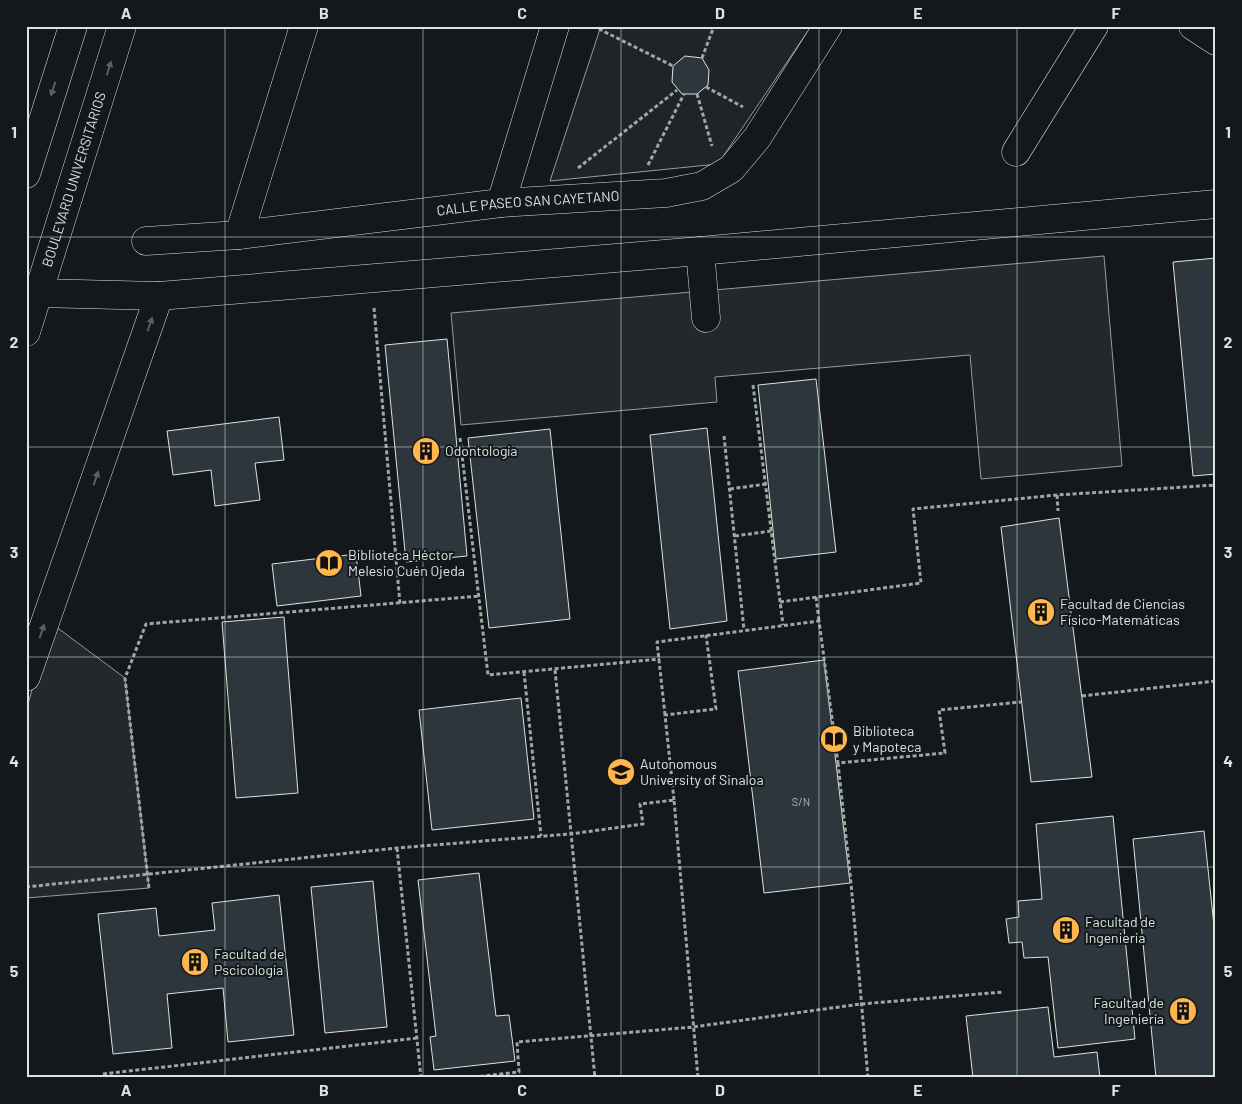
<svg xmlns="http://www.w3.org/2000/svg" width="1242" height="1104" viewBox="0 0 1242 1104" font-family="Barlow,sans-serif">
  <rect width="100%" height="100%" fill="#14181c"/>
  <!-- park -->
  <path fill="#202428" stroke="#939e99" d="M 601,26 L 815,26 L 808,31 L 718,164 L 550,181 Z"/>
  <!-- parking -->
  <path fill="#24282b" stroke="#939e99" d="M 1104,256 L 1122,466 L 981,479 L 970,355 L 715,377 L 717,402 L 461,425 L 451,313 Z
    M 51,623 L 125,678 L 149,888 L 26,898 L 26,711 Z"/>
  <!-- building -->
  <path fill="#2c363c" stroke="#d8e6dc" d="M 685,56 L 702,58 L 709,70 L 708,85 L 697,94 L 682,94 L 672,82 L 673,66 Z
    M 1216,258 L 1216,474 L 1193,476 L 1173,262 Z
    M 447,339 L 467,556 L 406,562 L 385,345 Z
    M 816,379 L 836,552 L 776,559 L 758,385 Z
    M 279,417 L 284,460 L 255,463 L 260,500 L 215,506 L 211,470 L 173,475 L 167,431 Z
    M 707,428 L 727,621 L 670,629 L 650,435 Z
    M 550,429 L 570,619 L 489,628 L 468,438 Z
    M 1059,518 L 1092,777 L 1031,782 L 1001,527 Z
    M 356,554 L 361,596 L 277,606 L 272,564 Z
    M 284,617 L 298,793 L 236,798 L 222,622 Z
    M 824,660 L 850,883 L 764,893 L 738,671 Z
    M 521,698 L 534,819 L 432,830 L 419,710 Z
    M 1113,816 L 1135,1039 L 1058,1048 L 1048,957 L 1024,958 L 1022,942 L 1009,943 L 1006,919 L 1019,917 L 1018,901 L 1042,899 L 1036,824 Z
    M 1204,831 L 1216,945 L 1216,1078 L 1156,1078 L 1133,839 Z
    M 479,873 L 496,1016 L 509,1015 L 515,1061 L 434,1070 L 430,1037 L 436,1036 L 418,880 Z
    M 373,881 L 387,1027 L 325,1033 L 311,887 Z
    M 279,895 L 294,1035 L 228,1042 L 223,988 L 167,994 L 172,1048 L 113,1054 L 98,914 L 156,908 L 159,936 L 215,930 L 212,903 Z
    M 1048,1007 L 1054,1057 L 1097,1052 L 1100,1078 L 973,1078 L 966,1016 Z"/>
  <g fill="none" stroke-linecap="round" stroke-linejoin="round">
    <defs>
      <g id="minor">
        <path d="M 1193,26 L 1216,41"/>
        <path d="M 1016,152 L 1094,26"/>
        <path d="M 501,203 L 555,26"/>
        <path d="M 239,235 L 304,26"/>
        <path id="s1" d="M 146,241 L 239,235 L 501,203 L 666,193 L 702,186 L 731,169 L 757,138 L 828,26"/>
        <path d="M 700,251 L 706,318"/>
        <path d="M 26,294 L 38,293 L 159,296 L 700,251 L 1216,204"/>
        <path d="M 26,677 L 159,296"/>
      </g>
      <g id="major">
        <path d="M 26,174 L 73,26"/>
        <path id="s2" d="M 26,332 L 122,26"/>
      </g>
    </defs>
    <!-- minor casing -->
    <use href="#minor" stroke="#d8e6dc" stroke-width="29"/>
    <!-- major casing -->
    <use href="#major" stroke="#d8e6dc" stroke-width="29"/>
    <!-- path -->
    <path stroke="#9da8a2" stroke-width="3" stroke-dasharray="4 2.5" stroke-linecap="butt" d="M 593,26 L 673,66
      M 702,58 L 714,26
      M 706,87 L 743,107
      M 697,94 L 712,146
      M 648,165 L 684,94
      M 578,168 L 677,90
      M 374,308 L 400,604
      M 753,385 L 783,625
      M 724,436 L 744,630
      M 460,438 L 488,675 L 660,659
      M 730,489 L 766,484
      M 1057,495 L 1058,511
      M 735,536 L 771,531
      M 816,597 L 819,621
      M 780,602 L 921,583 L 913,509 L 1057,495 L 1216,485
      M 555,670 L 595,1078
      M 524,672 L 541,836
      M 1082,696 L 1216,681
      M 665,715 L 657,642 L 819,621 L 838,763 L 945,753 L 939,710 L 1021,702
      M 838,763 L 851,883 L 868,1078
      M 674,800 L 665,715 L 716,709 L 706,635
      M 397,848 L 421,1078
      M 26,887 L 397,848 L 570,834 L 643,824 L 640,804 L 674,800 L 698,1078
      M 149,888 L 125,678 L 146,624 L 480,596
      M 103,1074 L 418,1038
      M 467,1078 L 519,1072 L 517,1042 L 693,1027 L 861,1004 L 1003,992"/>
    <!-- minor -->
    <use href="#minor" stroke="#14181c" stroke-width="28"/>
    <!-- major -->
    <use href="#major" stroke="#14181c" stroke-width="28"/>
  </g>
  <!-- one-way arrows -->
  <defs><path id="oneway-solid" d="M-6-.8H1V-3.2L6.5 0L1 3.2V.8H-6Z" transform="scale(1.25)"/></defs>
  <g fill="#59605f">
    <use href="#oneway-solid" transform="translate(109 68) rotate(-73)"/>
    <use href="#oneway-solid" transform="translate(53 89) rotate(108)"/>
    <use href="#oneway-solid" transform="translate(150 324) rotate(-71)"/>
    <use href="#oneway-solid" transform="translate(96 478) rotate(-71)"/>
    <use href="#oneway-solid" transform="translate(42 631) rotate(-71)"/>
  </g>
  <!-- grid -->
  <path fill="none" stroke="#d8e6dc" stroke-width="1" stroke-opacity="0.55" d="M 225,26 L 225,1078M 423,26 L 423,1078M 621,26 L 621,1078M 819,26 L 819,1078M 1017,26 L 1017,1078M 26,237 L 1216,237M 26,447 L 1216,447M 26,657 L 1216,657M 26,867 L 1216,867"/>
  <!-- icons -->
  <defs>
    <symbol id="building-disc" viewBox="-11 -11 22 22"><circle r="9.5" fill="#ffb74d" stroke="#14181c"/><path d="M-4-6H4V6H1V3H-1V6H-4ZM-2.5-4.3h1.7v1.8h-1.7ZM.8-4.3h1.7v1.8H.8ZM-2.5-1h1.7V.8h-1.7ZM.8-1h1.7V.8H.8Z" fill="#111"/></symbol>
    <symbol id="library-disc" viewBox="-11 -11 22 22"><circle r="9.5" fill="#ffb74d" stroke="#14181c"/><path d="M-6-4Q-3-5.5-.7-3.5V5Q-3 3-6 4ZM6-4Q3-5.5 .7-3.5V5Q3 3 6 4Z" fill="#111"/></symbol>
    <symbol id="university-disc" viewBox="-11 -11 22 22"><circle r="9.5" fill="#ffb74d" stroke="#14181c"/><path d="M0-5L7-2L0 1L-7-2ZM-4 1L0 2.5L4 1V4Q0 6-4 4Z" fill="#111"/></symbol>
  </defs>
  <g fill-rule="evenodd">
    <use href="#building-disc" x="410" y="435" width="32" height="32"/>
    <use href="#library-disc" x="313" y="547" width="32" height="32"/>
    <use href="#building-disc" x="1025" y="596" width="32" height="32"/>
    <use href="#library-disc" x="818" y="723" width="32" height="32"/>
    <use href="#university-disc" x="605" y="756" width="32" height="32"/>
    <use href="#building-disc" x="1050" y="914" width="32" height="32"/>
    <use href="#building-disc" x="179" y="946" width="32" height="32"/>
    <use href="#building-disc" x="1167" y="995" width="32" height="32"/>
  </g>
  <g text-anchor="middle" stroke-width="4" stroke-linejoin="round" paint-order="stroke">
    <!-- number labels -->
    <g font-size="11" fill="#adbab4">
      <text x="801" y="806">S/N</text>
    </g>
    <!-- street labels -->
    <g font-size="14" fill="#d8e6dc" stroke="#14181c">
      <text dy="5" stroke="none"><textPath href="#s2" startOffset="160">BOULEVARD UNIVERSITARIOS</textPath></text>
      <text dy="5" stroke="none"><textPath href="#s1" startOffset="384">CALLE PASEO SAN CAYETANO</textPath></text>
    </g>
    <!-- poi labels -->
    <g font-size="14" fill="#d8e6dc" stroke="#14181c" text-anchor="start">
      <text x="445" y="456">Odontología</text>
      <text x="348" y="560">Biblioteca Héctor<tspan x="348" dy="16">Melesio Cuén Ojeda</tspan></text>
      <text x="1060" y="609">Facultad de Ciencias<tspan x="1060" dy="16">Físico-Matemáticas</tspan></text>
      <text x="853" y="736">Biblioteca<tspan x="853" dy="16">y Mapoteca</tspan></text>
      <text x="640" y="769">Autonomous<tspan x="640" dy="16">University of Sinaloa</tspan></text>
      <text x="1085" y="927">Facultad de<tspan x="1085" dy="16">Ingenieria</tspan></text>
      <text x="214" y="959">Facultad de<tspan x="214" dy="16">Pscicología</tspan></text>
      <text x="1164" y="1008" text-anchor="end">Facultad de<tspan x="1164" dy="16">Ingeniería</tspan></text>
    </g>
  </g>
  <!-- border -->
  <rect width="1242" height="1104" fill="none" stroke="#14181c" stroke-width="55"/>
  <rect x="28" y="28" width="1186" height="1048" fill="none" stroke="#d8e6dc" stroke-width="2"/>
  <g font-size="16" text-anchor="middle" font-weight="bold" fill="#d8e6dc">
    <text x="126" y="19">A</text>
    <text x="324" y="19">B</text>
    <text x="522" y="19">C</text>
    <text x="720" y="19">D</text>
    <text x="918" y="19">E</text>
    <text x="1116" y="19">F</text>
    <text x="14" y="138">1</text>
    <text x="1228" y="138">1</text>
    <text x="14" y="348">2</text>
    <text x="1228" y="348">2</text>
    <text x="14" y="558">3</text>
    <text x="1228" y="558">3</text>
    <text x="14" y="767">4</text>
    <text x="1228" y="767">4</text>
    <text x="14" y="977">5</text>
    <text x="1228" y="977">5</text>
    <text x="126" y="1096">A</text>
    <text x="324" y="1096">B</text>
    <text x="522" y="1096">C</text>
    <text x="720" y="1096">D</text>
    <text x="918" y="1096">E</text>
    <text x="1116" y="1096">F</text>
  </g>
</svg>
